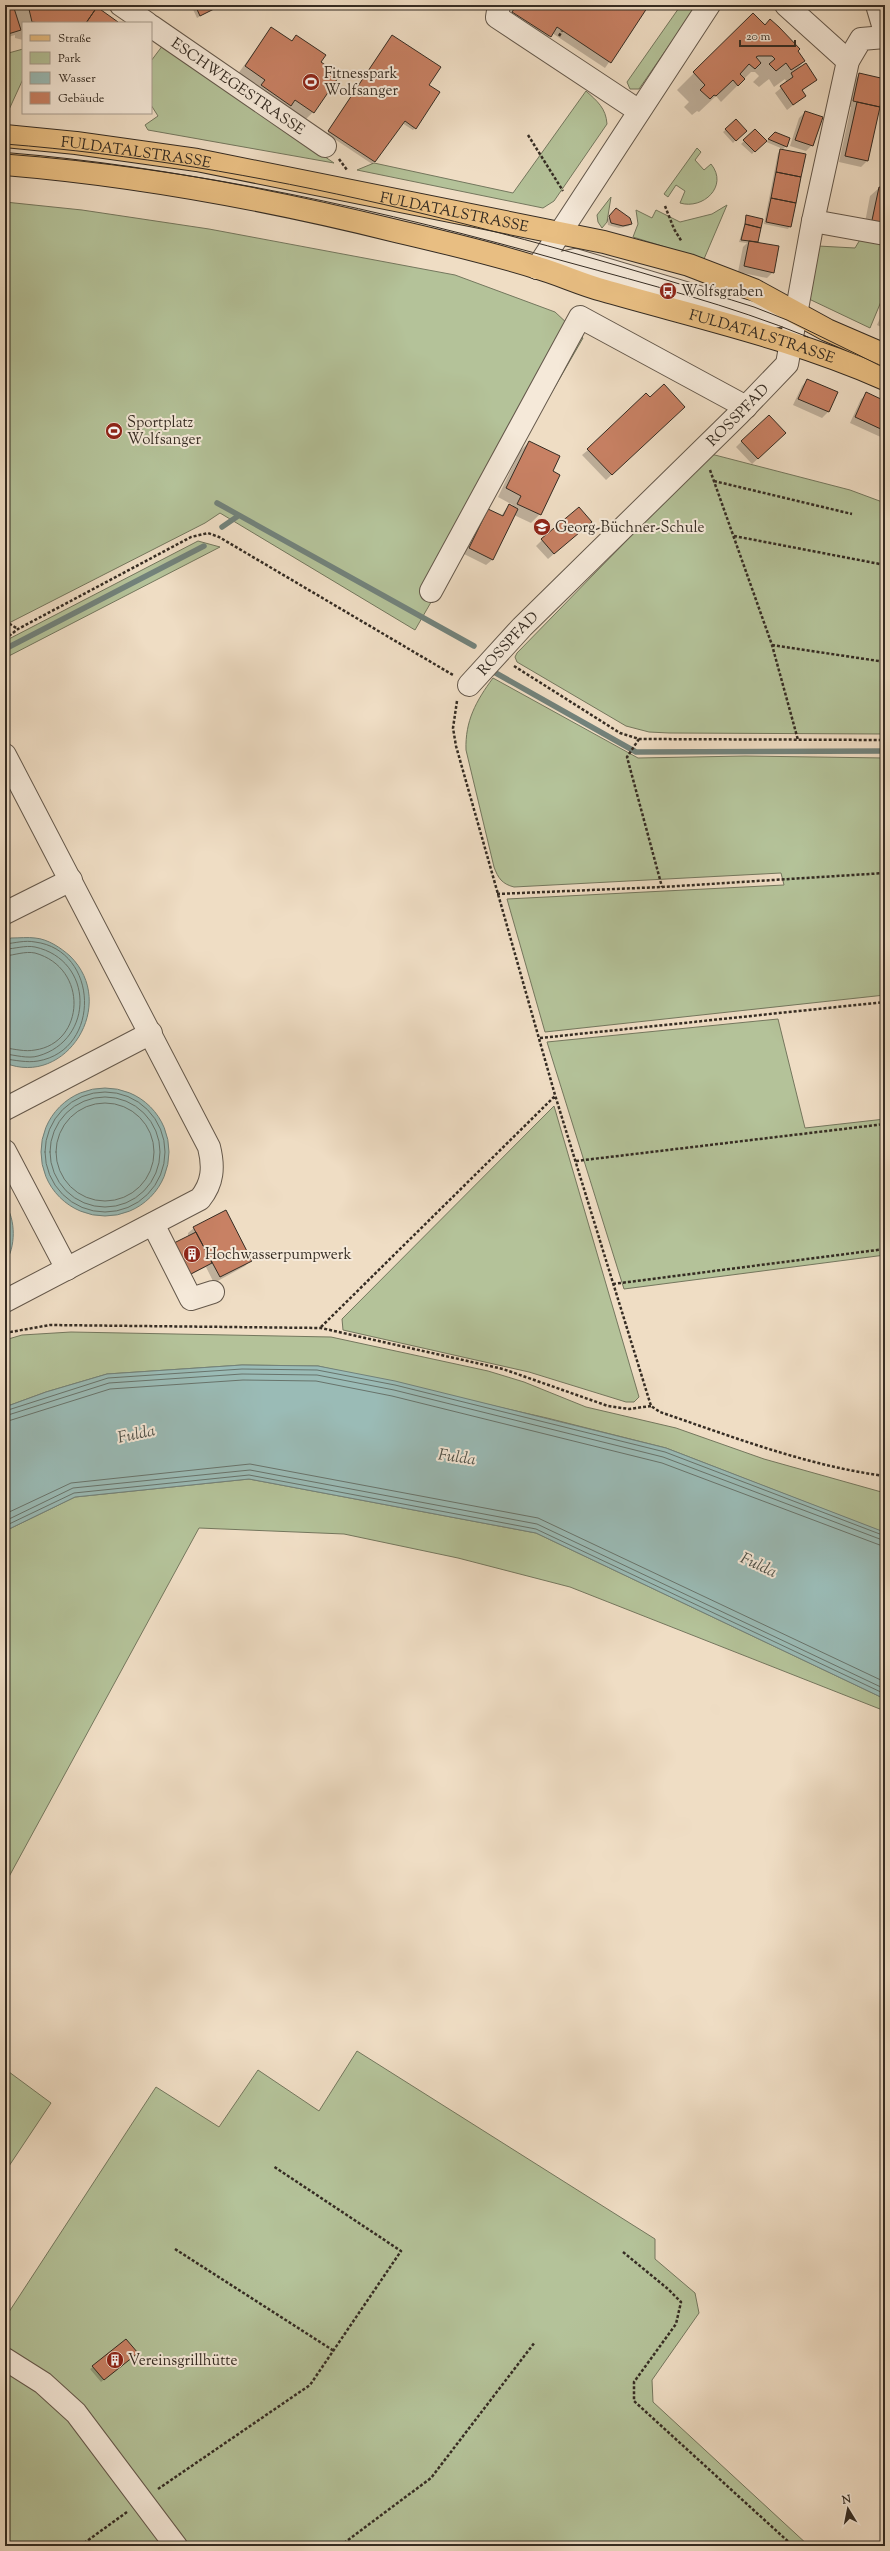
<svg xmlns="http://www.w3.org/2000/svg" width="890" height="2551" viewBox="0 0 890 2551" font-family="'Sorts Mill Goudy',serif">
  <rect width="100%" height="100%" fill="#efddc4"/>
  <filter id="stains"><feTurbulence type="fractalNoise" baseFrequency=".005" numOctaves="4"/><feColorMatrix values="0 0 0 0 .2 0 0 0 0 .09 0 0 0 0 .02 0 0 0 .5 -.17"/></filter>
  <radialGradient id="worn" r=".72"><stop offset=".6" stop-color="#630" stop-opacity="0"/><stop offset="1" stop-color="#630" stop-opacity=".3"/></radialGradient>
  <!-- green -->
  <path fill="#b4c299" stroke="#74775e" d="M 681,5 L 697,5 L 639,89 L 630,89 L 627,82 Z
    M 163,45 L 334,163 L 148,130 L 145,125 L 158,116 L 151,105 L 151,61 Z
    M 23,49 L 23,79 L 7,114 L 5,114 L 5,54 Z
    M 586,91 C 597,101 606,108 607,124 L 554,201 L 543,208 L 357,170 L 374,163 L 513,193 Z
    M 697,148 L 701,152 L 695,160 L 704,170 L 711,164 C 729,186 703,210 680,203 L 685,191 L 676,185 L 668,197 L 664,194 Z
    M 611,197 L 607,222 L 602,228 L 598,222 L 597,215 Z
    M 5,202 L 82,210 L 209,229 L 455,275 L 555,312 L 583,338 L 415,630 L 220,513 L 205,523 L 5,625 Z
    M 727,205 L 704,259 L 633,237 L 638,224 L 636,210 L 652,218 L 656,210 L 680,222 L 712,214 Z
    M 864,233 L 885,238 L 885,292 L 870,328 L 809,299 L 818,246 L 855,248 Z
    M 711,454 L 850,490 L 885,503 L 885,734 L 669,733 L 649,732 L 626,726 L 517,662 L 515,657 L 517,653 Z
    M 198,541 L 220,547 L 5,658 L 5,641 Z
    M 493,678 L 638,758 L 745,756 L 885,758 L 885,995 L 545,1032 L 507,899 L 784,885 L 781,873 L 514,887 C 502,884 498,878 494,867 L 466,750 C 465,721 476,701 493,678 Z
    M 778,1019 L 805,1128 L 885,1119 L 885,1255 L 624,1289 L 547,1042 Z
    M 554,1106 L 639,1397 L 634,1402 L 626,1402 L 529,1372 L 343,1330 L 342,1319 Z
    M 71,1332 L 331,1337 L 488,1371 L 524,1382 L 586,1407 L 676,1428 L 764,1459 L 885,1493 L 885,1533 L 666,1448 L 547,1418 L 318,1366 L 242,1365 L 107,1374 L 46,1392 L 5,1407 L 5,1340 L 22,1335 Z
    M 249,1479 L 536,1533 L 885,1699 L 885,1711 L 570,1587 L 458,1558 L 344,1534 L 199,1528 L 5,1884 L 5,1531 L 75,1497 Z
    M 357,2051 L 655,2239 L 655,2259 L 695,2293 L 699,2313 L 652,2380 L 653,2402 L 809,2546 L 5,2546 L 5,2318 L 156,2087 L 219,2127 L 258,2070 L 319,2111 Z
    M 5,2069 L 51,2103 L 5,2172 Z"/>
  <!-- water -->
  <path fill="#9abbb6" stroke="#72827b" d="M 11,938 C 19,938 28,937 35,938 C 48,939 61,948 70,956 C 119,1004 66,1088 5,1063 L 5,941 Z
    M41 1152a64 64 0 1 1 128 0a64 64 0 1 1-128 0Z
    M 5,1204 C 16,1219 16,1248 5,1263 Z
    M 242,1365 L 318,1366 L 395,1381 L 666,1448 L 879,1530 L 885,1533 L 885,1699 L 536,1533 L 249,1479 L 75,1497 L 5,1531 L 5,1407 L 46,1392 L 107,1374 Z"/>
  <!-- shadow -->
  <path fill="#0003" d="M 5,5 L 12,5 L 13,8 L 16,5 L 92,5 L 116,23 L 23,23 L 23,40 L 15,38 L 15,35 L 5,38 Z
    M 191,5 L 216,5 L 217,7 L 197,18 Z
    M 516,5 L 653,5 L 650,8 L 648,6 L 605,68 L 552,33 L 544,42 L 507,18 Z
    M 753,14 L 797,51 L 804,61 L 795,72 L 816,79 L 802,91 L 805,96 L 787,110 L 775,93 L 787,83 L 785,79 L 774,87 L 769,79 L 759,87 L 753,82 L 759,76 L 755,72 L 751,72 L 721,102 L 716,96 L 699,112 L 697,111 L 692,115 L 684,107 L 689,102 L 677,90 Z
    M 271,29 L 291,42 L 296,36 L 320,62 L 313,112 L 304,121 L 237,75 Z
    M 392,36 L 428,85 L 415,128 L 413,130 L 402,123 L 372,164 L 327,134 Z
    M 860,74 L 885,79 L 867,161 L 861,167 L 839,162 L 851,107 L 848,107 L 854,80 Z
    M 805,112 L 812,145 L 806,151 L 790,146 L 799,118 Z
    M 736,121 L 745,131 L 733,143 L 723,132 Z
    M 755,130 L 766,142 L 775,133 L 786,146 L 783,149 L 764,141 L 752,154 L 741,144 Z
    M 781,150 L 790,226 L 788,229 L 764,224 L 778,153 Z
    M 879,188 L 885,189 L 885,237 L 863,233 L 870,196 Z
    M 616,209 L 631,223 L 629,226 L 619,228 L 608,225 L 607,220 Z
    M 747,216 L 756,243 L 773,272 L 767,278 L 738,272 L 743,247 L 747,243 L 739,242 Z
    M 885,307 L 885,329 L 877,325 Z
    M 807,380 L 836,392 L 828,412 L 822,418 L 793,405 L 802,386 Z
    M 867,394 L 885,402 L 885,439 L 850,423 L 861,399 Z
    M 650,399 L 678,413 L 606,480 L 582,455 Z
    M 779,439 L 752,464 L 736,447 L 742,441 Z
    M 529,442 L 552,472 L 540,514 L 531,523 L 514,515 L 492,560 L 486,565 L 464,554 L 483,516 L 489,510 L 501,516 L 509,505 L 512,507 L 513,505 L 498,497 L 520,451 Z
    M 591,522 L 548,559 L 536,546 L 542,540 Z
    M 194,1228 L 251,1260 L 245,1266 L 214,1283 L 206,1267 L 186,1277 L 188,1233 Z
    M 134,2356 L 101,2382 L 90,2369 L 93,2367 Z"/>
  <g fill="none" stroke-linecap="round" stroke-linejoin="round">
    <!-- shore -->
    <path stroke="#68746c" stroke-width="1" d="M 5,944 C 15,943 25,940 35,942 C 99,950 102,1050 38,1061 C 27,1063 15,1060 5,1059
      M 5,949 C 15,949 25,945 35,947 C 94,960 95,1040 38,1056 C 28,1059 15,1055 5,1054
      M 5,956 C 15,955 25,951 35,953 C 89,968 85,1043 35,1050 C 25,1052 15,1049 5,1048
      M45 1152a60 60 0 1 1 120 0a60 60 0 1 1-120 0Z
      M50 1152a55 55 0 1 1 110 0a55 55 0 1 1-110 0Z
      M56 1152a49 49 0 1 1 98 0a49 49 0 1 1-98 0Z
      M 5,1212 L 9,1233 L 5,1254
      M 5,1411 L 108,1378 L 242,1369 L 317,1370 L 395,1385 L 665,1452 L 885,1536
      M 5,1416 L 109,1383 L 242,1374 L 317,1375 L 394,1390 L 663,1457 L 885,1541
      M 5,1422 L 110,1389 L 243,1380 L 316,1381 L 392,1396 L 662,1463 L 885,1547
      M 5,1514 L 71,1483 L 250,1464 L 538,1518 L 885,1682
      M 5,1521 L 73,1488 L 250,1470 L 537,1524 L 885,1689
      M 5,1526 L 74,1493 L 249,1475 L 536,1529 L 885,1694"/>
    <!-- stream -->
    <path stroke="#72827b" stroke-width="5.5" d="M 217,503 L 474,646
      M 222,527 L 238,516
      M 5,649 L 204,546
      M 494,672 L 636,752 L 885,751"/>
  </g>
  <!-- building -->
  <path fill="#c88164" stroke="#352c23" d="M 5,5 L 13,5 L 21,30 L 5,35 Z
    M 28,5 L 94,5 L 97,7 L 86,23 L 40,23 L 32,22 Z
    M 195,5 L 217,5 L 218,7 L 200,16 Z
    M 517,5 L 649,5 L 611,63 L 557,27 L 551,37 L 512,12 Z
    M 97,7 L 118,22 L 117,23 L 86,23 Z
    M 753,13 L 765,25 L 770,19 L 779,27 L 800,49 L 798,51 L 805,61 L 791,70 L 786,63 L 776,71 L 769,64 L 775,59 L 772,56 L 758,56 L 756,57 L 761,63 L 755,69 L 749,64 L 740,74 L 745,79 L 738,86 L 733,80 L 716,96 L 714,95 L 710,99 L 700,90 L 705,85 L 693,72 Z
    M 271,27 L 292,41 L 296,35 L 326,55 L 321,62 L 340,75 L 314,113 L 295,100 L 291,106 L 261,85 L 265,80 L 245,66 Z
    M 392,35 L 441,67 L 429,85 L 440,92 L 416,129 L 405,121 L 375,162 L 328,131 Z
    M 806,63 L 817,80 L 802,90 L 806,96 L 793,105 L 780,86 L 793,77 L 791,73 Z
    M 859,73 L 885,79 L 880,107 L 853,101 Z
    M 857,102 L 880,107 L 868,161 L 845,156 Z
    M 805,111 L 823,117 L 813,146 L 795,140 Z
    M 736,119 L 747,131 L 736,141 L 725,129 Z
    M 755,129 L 767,141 L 755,152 L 743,140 Z
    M 775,132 L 790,138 L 787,147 L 768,139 Z
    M 780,149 L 806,154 L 801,177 L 776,172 Z
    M 776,172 L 801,177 L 796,203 L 771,198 Z
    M 879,187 L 885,188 L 885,227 L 871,225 Z
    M 771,198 L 796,203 L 791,227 L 766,222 Z
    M 616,208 L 630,218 L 632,224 L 623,226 L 611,223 L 609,216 Z
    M 746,215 L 763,219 L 761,228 L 745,224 Z
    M 745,224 L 761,228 L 758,242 L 741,240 Z
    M 749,241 L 779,246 L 774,273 L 744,266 Z
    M 807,379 L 838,392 L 829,412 L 798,399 Z
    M 664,384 L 685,407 L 612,475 L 587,449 L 646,393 L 650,397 Z
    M 866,392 L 885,401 L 885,431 L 855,417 Z
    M 769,415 L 786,433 L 758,459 L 741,441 Z
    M 529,441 L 560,456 L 553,471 L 560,475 L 541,515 L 517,504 L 521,496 L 506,488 Z
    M 509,504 L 518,509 L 493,560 L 469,548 L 488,509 L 503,516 Z
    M 579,507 L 592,522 L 554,554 L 541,539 Z
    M 226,1210 L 252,1261 L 220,1277 L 193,1227 Z
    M 196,1232 L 212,1263 L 189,1275 L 172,1244 Z
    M 126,2339 L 138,2353 L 104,2380 L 92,2366 Z"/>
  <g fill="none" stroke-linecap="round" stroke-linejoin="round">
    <defs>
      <g id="minor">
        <path d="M 121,5 L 147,23"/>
        <path d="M 499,5 L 497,17 L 639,111"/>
        <path d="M 786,5 L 848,61"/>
        <path d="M 877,5 L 885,32"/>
        <path id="s1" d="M 151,26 L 325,146"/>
        <path d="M 813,221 L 885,234"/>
        <path d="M 537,268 L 709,5"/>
        <path d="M 537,268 L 575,260 L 769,318 L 797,312"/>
        <path d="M 431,591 L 580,317 L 746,407"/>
        <path id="s2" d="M 469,685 L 522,627 L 739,414 L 787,364 L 813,221 L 848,61 L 861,39 L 885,37"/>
        <path d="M 5,755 L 209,1147 C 214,1167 213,1183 200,1199 L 5,1301"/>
        <path d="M 5,913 L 71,880"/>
        <path d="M 5,1109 L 151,1033"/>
        <path d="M 5,1151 L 67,1269"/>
        <path d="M 153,1224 L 191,1299 L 213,1292"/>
        <path d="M 5,2359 L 43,2383 L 76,2413 L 176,2546"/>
      </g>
      <g id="major">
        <path id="s3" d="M 5,136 L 76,143 L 197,160 L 604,242 L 689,265 L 754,290 L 827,330 L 885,355"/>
        <path id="s4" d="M 5,164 C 137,175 267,199 396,231 C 443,242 491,253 538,268 C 559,274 580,284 602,290 C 696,317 795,339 885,379"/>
      </g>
    </defs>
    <!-- minor casing -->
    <use href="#minor" stroke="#64584b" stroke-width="24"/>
    <!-- major casing -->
    <use href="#major" stroke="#352c23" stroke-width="24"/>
    <!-- path -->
    <path stroke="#352c23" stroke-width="2.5" stroke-dasharray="3 2" stroke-linecap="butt" d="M 559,36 L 562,31
      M 528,135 L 563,191
      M 339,159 L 347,170
      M 665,206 L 674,229 L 682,242
      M 710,470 L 772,645 L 798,740
      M 714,481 L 852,514
      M 734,536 L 885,565
      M 5,621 L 18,629
      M 5,639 L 18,629 L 191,537 L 208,533 L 219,537 L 453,675
      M 772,645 L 885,662
      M 514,666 L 620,733 L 639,739 L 885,740
      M 457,701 L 453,728 L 456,746 L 555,1095 L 651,1406 L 660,1412 C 733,1437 808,1466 885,1476
      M 639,739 L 627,757 L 662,887
      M 497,894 L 662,887 L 885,873
      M 540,1038 L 885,1002
      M 576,1161 L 885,1124
      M 613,1284 L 885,1249
      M 321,1327 L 555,1096
      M 5,1333 L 50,1325 L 321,1328 L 503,1369 L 608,1406 L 629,1409 L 651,1406
      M 175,2249 L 334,2351
      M 623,2252 L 668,2289 L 681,2302 L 676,2324 L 634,2382 L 634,2401 L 793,2546
      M 158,2489 L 310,2385 L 401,2251 L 273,2166
      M 80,2546 L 127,2512
      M 340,2546 L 431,2478 L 535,2342"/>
    <!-- minor -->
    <use href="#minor" stroke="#f5e9d9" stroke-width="22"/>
    <!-- major -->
    <use href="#major" stroke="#e8be82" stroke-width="22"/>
    <!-- tram -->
    <path stroke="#352c23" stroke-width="1" d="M 5,144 C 258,164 513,231 754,307 L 787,320 L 885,368
      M 5,154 C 195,168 383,210 567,262 C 647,284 730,305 808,337"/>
  </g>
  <!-- icons -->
  <defs>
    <symbol id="stadium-disc" viewBox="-11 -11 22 22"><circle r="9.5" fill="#8f2418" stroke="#f5e9d9"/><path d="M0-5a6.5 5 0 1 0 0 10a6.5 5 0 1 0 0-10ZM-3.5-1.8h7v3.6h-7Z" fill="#fff"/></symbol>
    <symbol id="bus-disc" viewBox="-11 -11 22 22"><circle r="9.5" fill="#8f2418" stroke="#f5e9d9"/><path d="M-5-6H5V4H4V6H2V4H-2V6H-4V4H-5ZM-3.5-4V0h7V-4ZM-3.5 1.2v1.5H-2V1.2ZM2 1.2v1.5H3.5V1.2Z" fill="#fff"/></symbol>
    <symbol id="school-disc" viewBox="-11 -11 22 22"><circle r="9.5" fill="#8f2418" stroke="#f5e9d9"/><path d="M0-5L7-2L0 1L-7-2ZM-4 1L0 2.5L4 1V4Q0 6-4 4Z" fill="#fff"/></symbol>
    <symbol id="building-disc" viewBox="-11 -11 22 22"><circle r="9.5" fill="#8f2418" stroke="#f5e9d9"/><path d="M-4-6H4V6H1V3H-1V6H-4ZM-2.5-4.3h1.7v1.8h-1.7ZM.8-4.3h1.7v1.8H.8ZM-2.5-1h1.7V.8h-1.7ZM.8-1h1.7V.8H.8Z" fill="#fff"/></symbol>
  </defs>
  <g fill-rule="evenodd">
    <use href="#stadium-disc" x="301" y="72" width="20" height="20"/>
    <use href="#bus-disc" x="658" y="281" width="20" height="20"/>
    <use href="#stadium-disc" x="104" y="421" width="20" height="20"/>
    <use href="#school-disc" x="532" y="517" width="20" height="20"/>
    <use href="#building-disc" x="182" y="1244" width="20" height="20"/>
    <use href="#building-disc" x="105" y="2350" width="20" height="20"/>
  </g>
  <g text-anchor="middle" stroke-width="4" stroke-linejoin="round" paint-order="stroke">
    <!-- poi labels -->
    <g font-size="15" fill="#352c23" stroke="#f5e9d9" text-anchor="start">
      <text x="324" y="78">Fitnesspark<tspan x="324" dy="17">Wolfsanger</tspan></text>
      <text x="681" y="296">Wolfsgraben</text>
      <text x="127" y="427">Sportplatz<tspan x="127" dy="17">Wolfsanger</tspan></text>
      <text x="555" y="532">Georg-Büchner-Schule</text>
      <text x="205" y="1259">Hochwasserpumpwerk</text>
      <text x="128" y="2365">Vereinsgrillhütte</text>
    </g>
    <!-- street labels -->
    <g font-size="15" fill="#352c23" stroke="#f5e9d9">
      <text dy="5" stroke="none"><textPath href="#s1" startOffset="106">ESCHWEGESTRASSE</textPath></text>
      <text dy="5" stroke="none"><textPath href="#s3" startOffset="132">FULDATALSTRASSE</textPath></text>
      <text dy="5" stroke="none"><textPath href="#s3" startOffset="456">FULDATALSTRASSE</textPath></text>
      <text dy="5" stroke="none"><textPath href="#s4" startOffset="778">FULDATALSTRASSE</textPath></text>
      <text dy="5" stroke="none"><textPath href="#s2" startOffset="381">ROSSPFAD</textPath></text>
      <text dy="5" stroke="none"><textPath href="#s2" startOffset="57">ROSSPFAD</textPath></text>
    </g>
    <!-- water labels -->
    <g font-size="16" font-style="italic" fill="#4e5048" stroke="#f5e9d9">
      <text transform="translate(136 1433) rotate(-12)" y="6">Fulda</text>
      <text transform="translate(457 1456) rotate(8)" y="6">Fulda</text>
      <text transform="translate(759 1564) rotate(25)" y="6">Fulda</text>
    </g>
  </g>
  <!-- margin -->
  <rect width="890" height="2551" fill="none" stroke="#efddc4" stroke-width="20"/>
  <rect x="6" y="6" width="878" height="2539" fill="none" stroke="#352c23" stroke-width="2"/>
  <rect x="10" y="10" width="870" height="2531" fill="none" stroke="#352c23"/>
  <!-- legend -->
  <rect x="22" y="22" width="130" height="92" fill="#f5e9d9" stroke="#a89d90"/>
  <rect x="30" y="35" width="20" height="6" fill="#e8be82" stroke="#a89d90"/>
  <text x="58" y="42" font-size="12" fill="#352c23">Straße</text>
  <rect x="30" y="52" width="20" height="12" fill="#b4c299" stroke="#a89d90"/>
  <text x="58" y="62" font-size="12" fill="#352c23">Park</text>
  <rect x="30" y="72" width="20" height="12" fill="#9abbb6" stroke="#a89d90"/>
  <text x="58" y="82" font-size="12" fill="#352c23">Wasser</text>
  <rect x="30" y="92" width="20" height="12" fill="#c88164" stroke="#a89d90"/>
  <text x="58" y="102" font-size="12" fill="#352c23">Gebäude</text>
  <!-- north arrow -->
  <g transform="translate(848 2509) rotate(350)" stroke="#f5e9d9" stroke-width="3" paint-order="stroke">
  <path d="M0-3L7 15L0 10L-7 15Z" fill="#352c23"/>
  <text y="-6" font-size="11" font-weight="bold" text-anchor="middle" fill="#352c23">N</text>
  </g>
  <!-- scale -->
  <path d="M740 40v6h55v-6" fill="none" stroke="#352c23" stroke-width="2"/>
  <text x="746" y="40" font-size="12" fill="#352c23" stroke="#f5e9d9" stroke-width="3" paint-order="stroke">20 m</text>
  <rect width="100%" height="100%" filter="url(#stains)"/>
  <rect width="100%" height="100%" fill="url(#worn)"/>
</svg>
